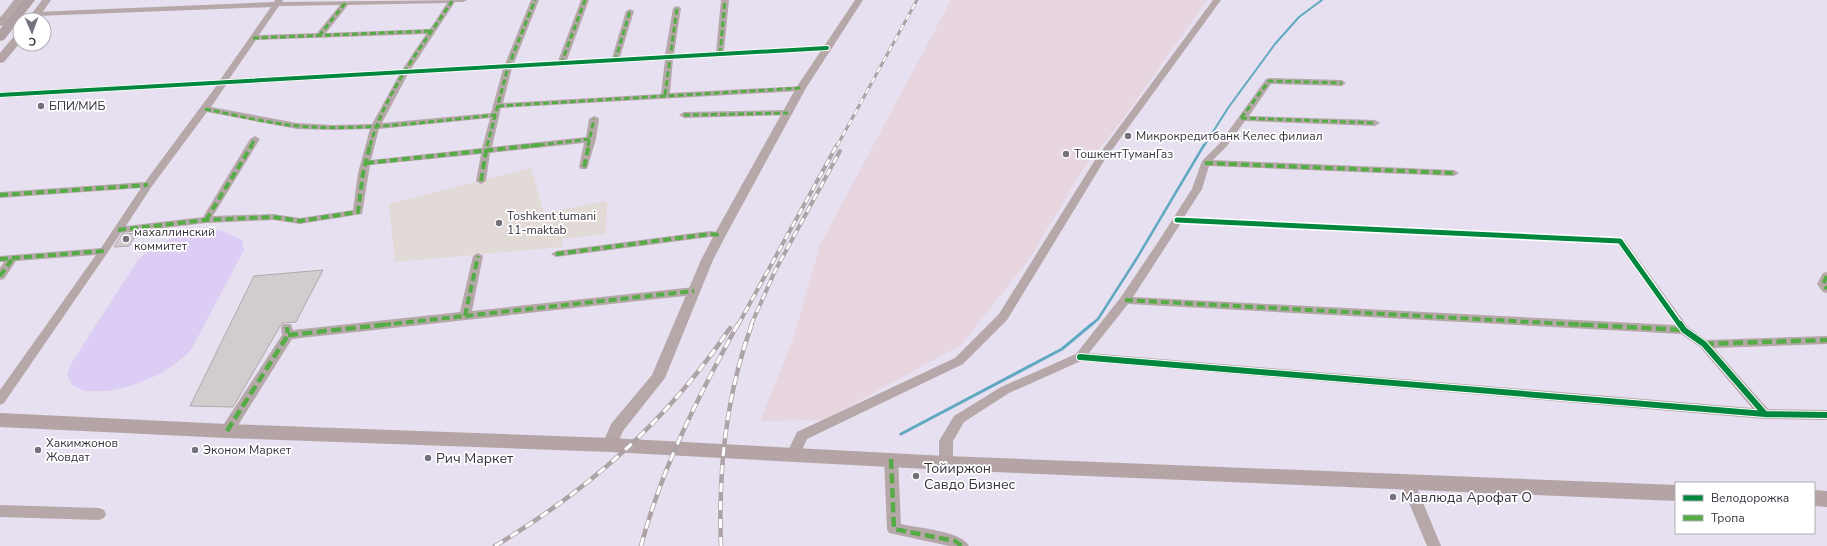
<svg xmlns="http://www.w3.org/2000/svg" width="1827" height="546" viewBox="0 0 1827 546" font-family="'Nunito Sans',sans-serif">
  <rect width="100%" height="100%" fill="#e6e0f0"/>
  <!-- industrial -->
  <path fill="#e7d6e0" d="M 951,0 L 1207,0 L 1123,119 L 1083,169 L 1030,258 L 961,345 L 824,420 L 760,421 L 793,339 L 820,245 Z"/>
  <!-- education -->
  <path fill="#e2dad6" d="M 531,168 L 544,213 L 607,201 L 606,234 L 563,239 L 562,247 L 395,262 L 389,204 Z"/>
  <!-- green -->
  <path fill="#dccdf4" d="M 220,230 L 242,240 L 244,250 L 191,350 L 175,364 L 158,375 L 133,385 L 108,391 L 85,391 L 72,385 L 67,374 L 72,362 L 138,260 C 162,236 188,233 220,230 Z"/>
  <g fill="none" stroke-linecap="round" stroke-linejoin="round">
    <!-- stream-far2 -->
    <path stroke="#61a9c2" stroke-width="2" d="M 1204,146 L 1228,108 L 1275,44 L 1299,17 L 1322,0"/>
    <!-- stream-far1 -->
    <path stroke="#61a9c2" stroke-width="2.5" d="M 1091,325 L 1098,319 L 1137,258 L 1204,145"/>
    <!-- stream -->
    <path stroke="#61a9c2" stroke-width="3" d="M 901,434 L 1062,349 L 1092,324"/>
  </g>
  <!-- building -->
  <path fill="#d2ccce" stroke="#afa9ac" d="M 137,233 L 129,246 L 114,247 L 122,234 Z
    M 323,270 L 296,322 L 282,323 L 233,407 L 190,406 L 254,276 Z"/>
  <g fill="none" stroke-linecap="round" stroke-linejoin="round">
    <!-- minor -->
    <path fill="#b6a7a8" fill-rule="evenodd" d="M 275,0 L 283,0 L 282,2 L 467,0 L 463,2 L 455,2 L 411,69 L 505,64 L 531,0 L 539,0 L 514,63 L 558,61 L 581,0 L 589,0 L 567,60 L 612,58 L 626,11 L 630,9 L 634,11 L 620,57 L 665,55 L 673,8 L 677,6 L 681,8 L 674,54 L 716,52 L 721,0 L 729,0 L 724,51 L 827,46 L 831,48 L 827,50 L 673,59 L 670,93 L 804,86 L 804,90 L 801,91 L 501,108 L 492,147 L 586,137 L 589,119 L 594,116 L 597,117 L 599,119 L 596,139 L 587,169 L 581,169 L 579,167 L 584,143 L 490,153 L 486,181 L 481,184 L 476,181 L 481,154 L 370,165 L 362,214 L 300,224 L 273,220 L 206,223 L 121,233 L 4,403 L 0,405 L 0,390 L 96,255 L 16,261 L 4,279 L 0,280 L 0,268 L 4,262 L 0,262 L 0,256 L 101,248 L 141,188 L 0,198 L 0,192 L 145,182 L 217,85 L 0,98 L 0,92 L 220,80 L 271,7 L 36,16 L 32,14 L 36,12 L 274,2 ZM 447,3 L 430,29 L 326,33 L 348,5 ZM 340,5 L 317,33 L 259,35 L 279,6 ZM 426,34 L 402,70 L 229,79 L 256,40 ZM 665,60 L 661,94 L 503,103 L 512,68 ZM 503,69 L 491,113 L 382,123 L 408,74 ZM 399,75 L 372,124 L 333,125 L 297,123 L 211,107 L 226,85 ZM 207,112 L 297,129 L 333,130 L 370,129 L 358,173 L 353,210 L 300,218 L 273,214 L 213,216 L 260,139 L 255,136 L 250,139 L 203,217 L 126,226 L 152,186 ZM 490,118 L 482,148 L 371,160 L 379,129 Z
      M 1213,0 L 1221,0 L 1104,161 L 1007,320 L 963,364 L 807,439 L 798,459 L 793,460 L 788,459 L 786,455 L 797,432 L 955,358 L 999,314 L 1095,160 Z
      M 1269,78 L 1342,80 L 1346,83 L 1342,86 L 1271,84 L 1249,116 L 1375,120 L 1380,123 L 1375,126 L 1245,121 L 1226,147 L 1213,160 L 1454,170 L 1459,173 L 1454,176 L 1209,166 L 1202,189 L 1184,217 L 1624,239 L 1688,327 L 1706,340 L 1827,336 L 1827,344 L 1714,348 L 1768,409 L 1827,410 L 1827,420 L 1765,419 L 1081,361 L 1009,393 L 964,422 L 953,441 L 953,463 L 951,467 L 946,468 L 941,467 L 939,463 L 939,441 L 954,416 L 1001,387 L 1076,354 L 1121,297 L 1160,239 L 1192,189 L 1202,161 L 1220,143 L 1266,79 ZM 1181,223 L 1617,244 L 1675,325 L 1133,297 ZM 1128,304 L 1681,334 L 1700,347 L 1752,408 L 1089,353 Z
      M 788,110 L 793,113 L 791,115 L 684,118 L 679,115 L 684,112 Z
      M 710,231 L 724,233 L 725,235 L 720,238 L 710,237 L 556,257 L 551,254 L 556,251 Z
      M 478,253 L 483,256 L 472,311 L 694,287 L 698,288 L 700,291 L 698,294 L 694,295 L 292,339 L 232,435 L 227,436 L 222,435 L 221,431 L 222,427 L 282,335 L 281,327 L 283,324 L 291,324 L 293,330 L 460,312 L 473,256 Z
      M 1827,272 L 1827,293 L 1823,292 L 1817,284 L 1823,273 Z
      M 891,454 L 896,455 L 898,459 L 901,524 C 917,528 962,531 969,546 L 949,546 L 889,533 L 887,529 L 884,459 L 886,455 Z
      M 1407,475 L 1412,477 L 1414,481 L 1441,546 L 1427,546 L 1400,481 L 1402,477 Z
      M 0,505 L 99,508 L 104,510 L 106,514 L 104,518 L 99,520 L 0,517 Z"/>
    <!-- tertiary -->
    <path fill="#b6a7a8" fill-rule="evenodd" d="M 14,0 L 23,0 L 7,21 L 1,21 L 0,18 Z
      M 42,0 L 51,0 L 37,20 L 27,20 Z
      M 855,0 L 863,0 L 806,88 L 726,235 L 713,260 L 665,378 L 623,431 L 615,449 L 610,451 L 605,449 L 602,445 L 611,424 L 652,375 L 701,260 L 714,235 L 796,88 Z"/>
    <!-- secondary -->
    <path fill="#b4a4a5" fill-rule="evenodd" d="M 4,16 L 9,19 L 4,25 L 0,26 L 0,17 Z
      M 20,33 L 20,43 L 4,62 L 0,63 L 0,53 L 16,34 Z
      M 0,413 L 227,424 L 610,438 L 946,456 L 1676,485 L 1676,501 L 946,470 L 610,452 L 227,438 L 0,427 Z
      M 1814,490 L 1827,491 L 1827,507 L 1814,506 Z"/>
    <!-- primary -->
    <path fill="#aea0a3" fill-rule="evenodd" d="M 23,0 L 35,0 L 4,40 L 0,41 L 0,29 Z"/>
    <defs>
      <path id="rail-far2" d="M 837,146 L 917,0"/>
      <path id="rail-far1" d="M 738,325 L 837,145
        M 751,325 L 775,271 L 840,151"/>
      <path id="rail" d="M 495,546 C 590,489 668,420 730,328
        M 641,546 C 662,467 699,395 738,324
        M 721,546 C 718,471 726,395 752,324"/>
    </defs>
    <!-- rail-far2 casing -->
    <use href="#rail-far2" stroke="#ada3a6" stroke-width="3"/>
    <!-- rail-far1 casing -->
    <use href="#rail-far1" stroke="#ada3a6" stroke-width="4"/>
    <!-- rail casing -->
    <use href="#rail" stroke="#ada3a6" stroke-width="4.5"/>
    <!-- rail-far2 -->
    <use href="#rail-far2" stroke="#fff" stroke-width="2" stroke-dasharray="6" stroke-linecap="butt"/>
    <!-- rail-far1 -->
    <use href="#rail-far1" stroke="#fff" stroke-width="2.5" stroke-dasharray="7" stroke-linecap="butt"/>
    <!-- rail -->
    <use href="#rail" stroke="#fff" stroke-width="3" stroke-dasharray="9" stroke-linecap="butt"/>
    <!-- quiet-far2 -->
    <path stroke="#55ac46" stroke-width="3" stroke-dasharray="6 3" stroke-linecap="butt" d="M 319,36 L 346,2
      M 253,38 L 432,31
      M 720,54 L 725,0
      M 615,61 L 630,11
      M 561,64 L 585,0
      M 665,95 L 677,8
      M 498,106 L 801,88
      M 205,109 C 240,116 275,125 310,127 C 372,130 434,121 496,115
      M 684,115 L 788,113
      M 1241,118 L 1375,123
      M 1241,118 L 1269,81 L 1342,83
      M 251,146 L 255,139
      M 370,146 C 384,94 423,45 452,1
      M 487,146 L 508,67 L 535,0
      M 530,146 L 591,139
      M 588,146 L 594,119"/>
    <!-- quiet-far1 -->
    <path stroke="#55ac46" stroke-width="4" stroke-dasharray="8 4" stroke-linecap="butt" d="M 366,163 L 539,145
      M 1205,163 L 1454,173
      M 584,167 L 589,145
      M 481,181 L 487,145
      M 0,195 L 148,185
      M 206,220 L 252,145
      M 118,230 L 206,220 L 273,217 L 300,221 L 358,212 L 363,173 L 370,145
      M 556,254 L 710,234 L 720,235
      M 0,259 L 104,251
      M 0,276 L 13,258
      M 1827,276 L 1823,284 L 1827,289
      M 1125,300 L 1587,325
      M 465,316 L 478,256
      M 382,325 L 694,291"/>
    <!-- quiet -->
    <path stroke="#55ac46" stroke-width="4.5" stroke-dasharray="10 4.5" stroke-linecap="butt" d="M 1569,324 L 1684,330
      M 288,335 L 391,324
      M 1704,344 L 1827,340
      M 227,431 L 288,335 L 287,327
      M 891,459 L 894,529 L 955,541 L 962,546"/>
    <defs>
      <path id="cycleway-far2" d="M 0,95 L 827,48"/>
      <path id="cycleway-far1" d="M 1177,220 L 1620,241 L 1680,325"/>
      <path id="cycleway" d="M 1680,324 L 1684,330 L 1704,344 L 1765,414
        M 1080,357 L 1765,414 L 1827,415"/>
    </defs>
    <!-- cycleway-far2 casing -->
    <use href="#cycleway-far2" stroke="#fff" stroke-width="6"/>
    <!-- cycleway-far1 casing -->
    <use href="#cycleway-far1" stroke="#fff" stroke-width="8"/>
    <!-- cycleway casing -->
    <use href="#cycleway" stroke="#fff" stroke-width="8"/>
    <!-- cycleway-far2 -->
    <use href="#cycleway-far2" stroke="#00873e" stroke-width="4"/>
    <!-- cycleway-far1 -->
    <use href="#cycleway-far1" stroke="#00873e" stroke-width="5"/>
    <!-- cycleway -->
    <use href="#cycleway" stroke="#00873e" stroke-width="6"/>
  </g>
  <!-- markers -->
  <g fill="#74707c" stroke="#fff" stroke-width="1.5">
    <circle cx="41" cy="106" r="4"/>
    <circle cx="1128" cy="136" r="4"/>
    <circle cx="1066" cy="154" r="4"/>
    <circle cx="499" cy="223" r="4"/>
    <circle cx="126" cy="239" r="4"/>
    <circle cx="38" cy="450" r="4"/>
    <circle cx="195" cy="450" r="4"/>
    <circle cx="428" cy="458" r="4"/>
    <circle cx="916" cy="476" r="4"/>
    <circle cx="1393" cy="497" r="4"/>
  </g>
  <g text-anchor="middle" stroke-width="3.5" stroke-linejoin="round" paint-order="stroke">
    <!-- poi labels -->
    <g font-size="12" fill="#37333e" stroke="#fff" text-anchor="start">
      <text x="49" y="110">БПИ/МИБ</text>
      <text x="1136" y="140">Микрокредитбанк Келес филиал</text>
      <text x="1074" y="158">ТошкентТуманГаз</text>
      <text x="507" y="220">Toshkent tumani<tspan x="507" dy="14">11-maktab</tspan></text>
      <text x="134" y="236">махаллинский<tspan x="134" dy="14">коммитет</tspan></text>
      <text x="46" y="447">Хакимжонов<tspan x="46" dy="14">Жовдат</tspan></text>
      <text x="203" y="454">Эконом Маркет</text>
    </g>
    <!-- near-poi labels -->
    <g font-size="14" fill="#37333e" stroke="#fff" text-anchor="start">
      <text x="436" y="463">Рич Маркет</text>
      <text x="924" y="473">Тойиржон<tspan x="924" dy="16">Савдо Бизнес</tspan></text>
      <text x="1401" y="502">Мавлюда Арофат О</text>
    </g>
  </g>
  <!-- legend -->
  <rect x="1675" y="482" width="140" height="52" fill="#ffffff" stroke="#afadb2"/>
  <rect x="1683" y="495" width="20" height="6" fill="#00873e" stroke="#afadb2"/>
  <text x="1711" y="502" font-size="12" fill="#37333e">Велодорожка</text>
  <rect x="1683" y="515" width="20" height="6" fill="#55ac46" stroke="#afadb2"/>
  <text x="1711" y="522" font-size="12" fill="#37333e">Тропа</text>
  <!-- north arrow -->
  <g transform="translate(32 32) rotate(178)"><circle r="19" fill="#ffffff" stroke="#afadb2"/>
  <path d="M0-3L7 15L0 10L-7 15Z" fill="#74707c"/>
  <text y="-6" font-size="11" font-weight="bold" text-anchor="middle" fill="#37333e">С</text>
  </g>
</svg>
